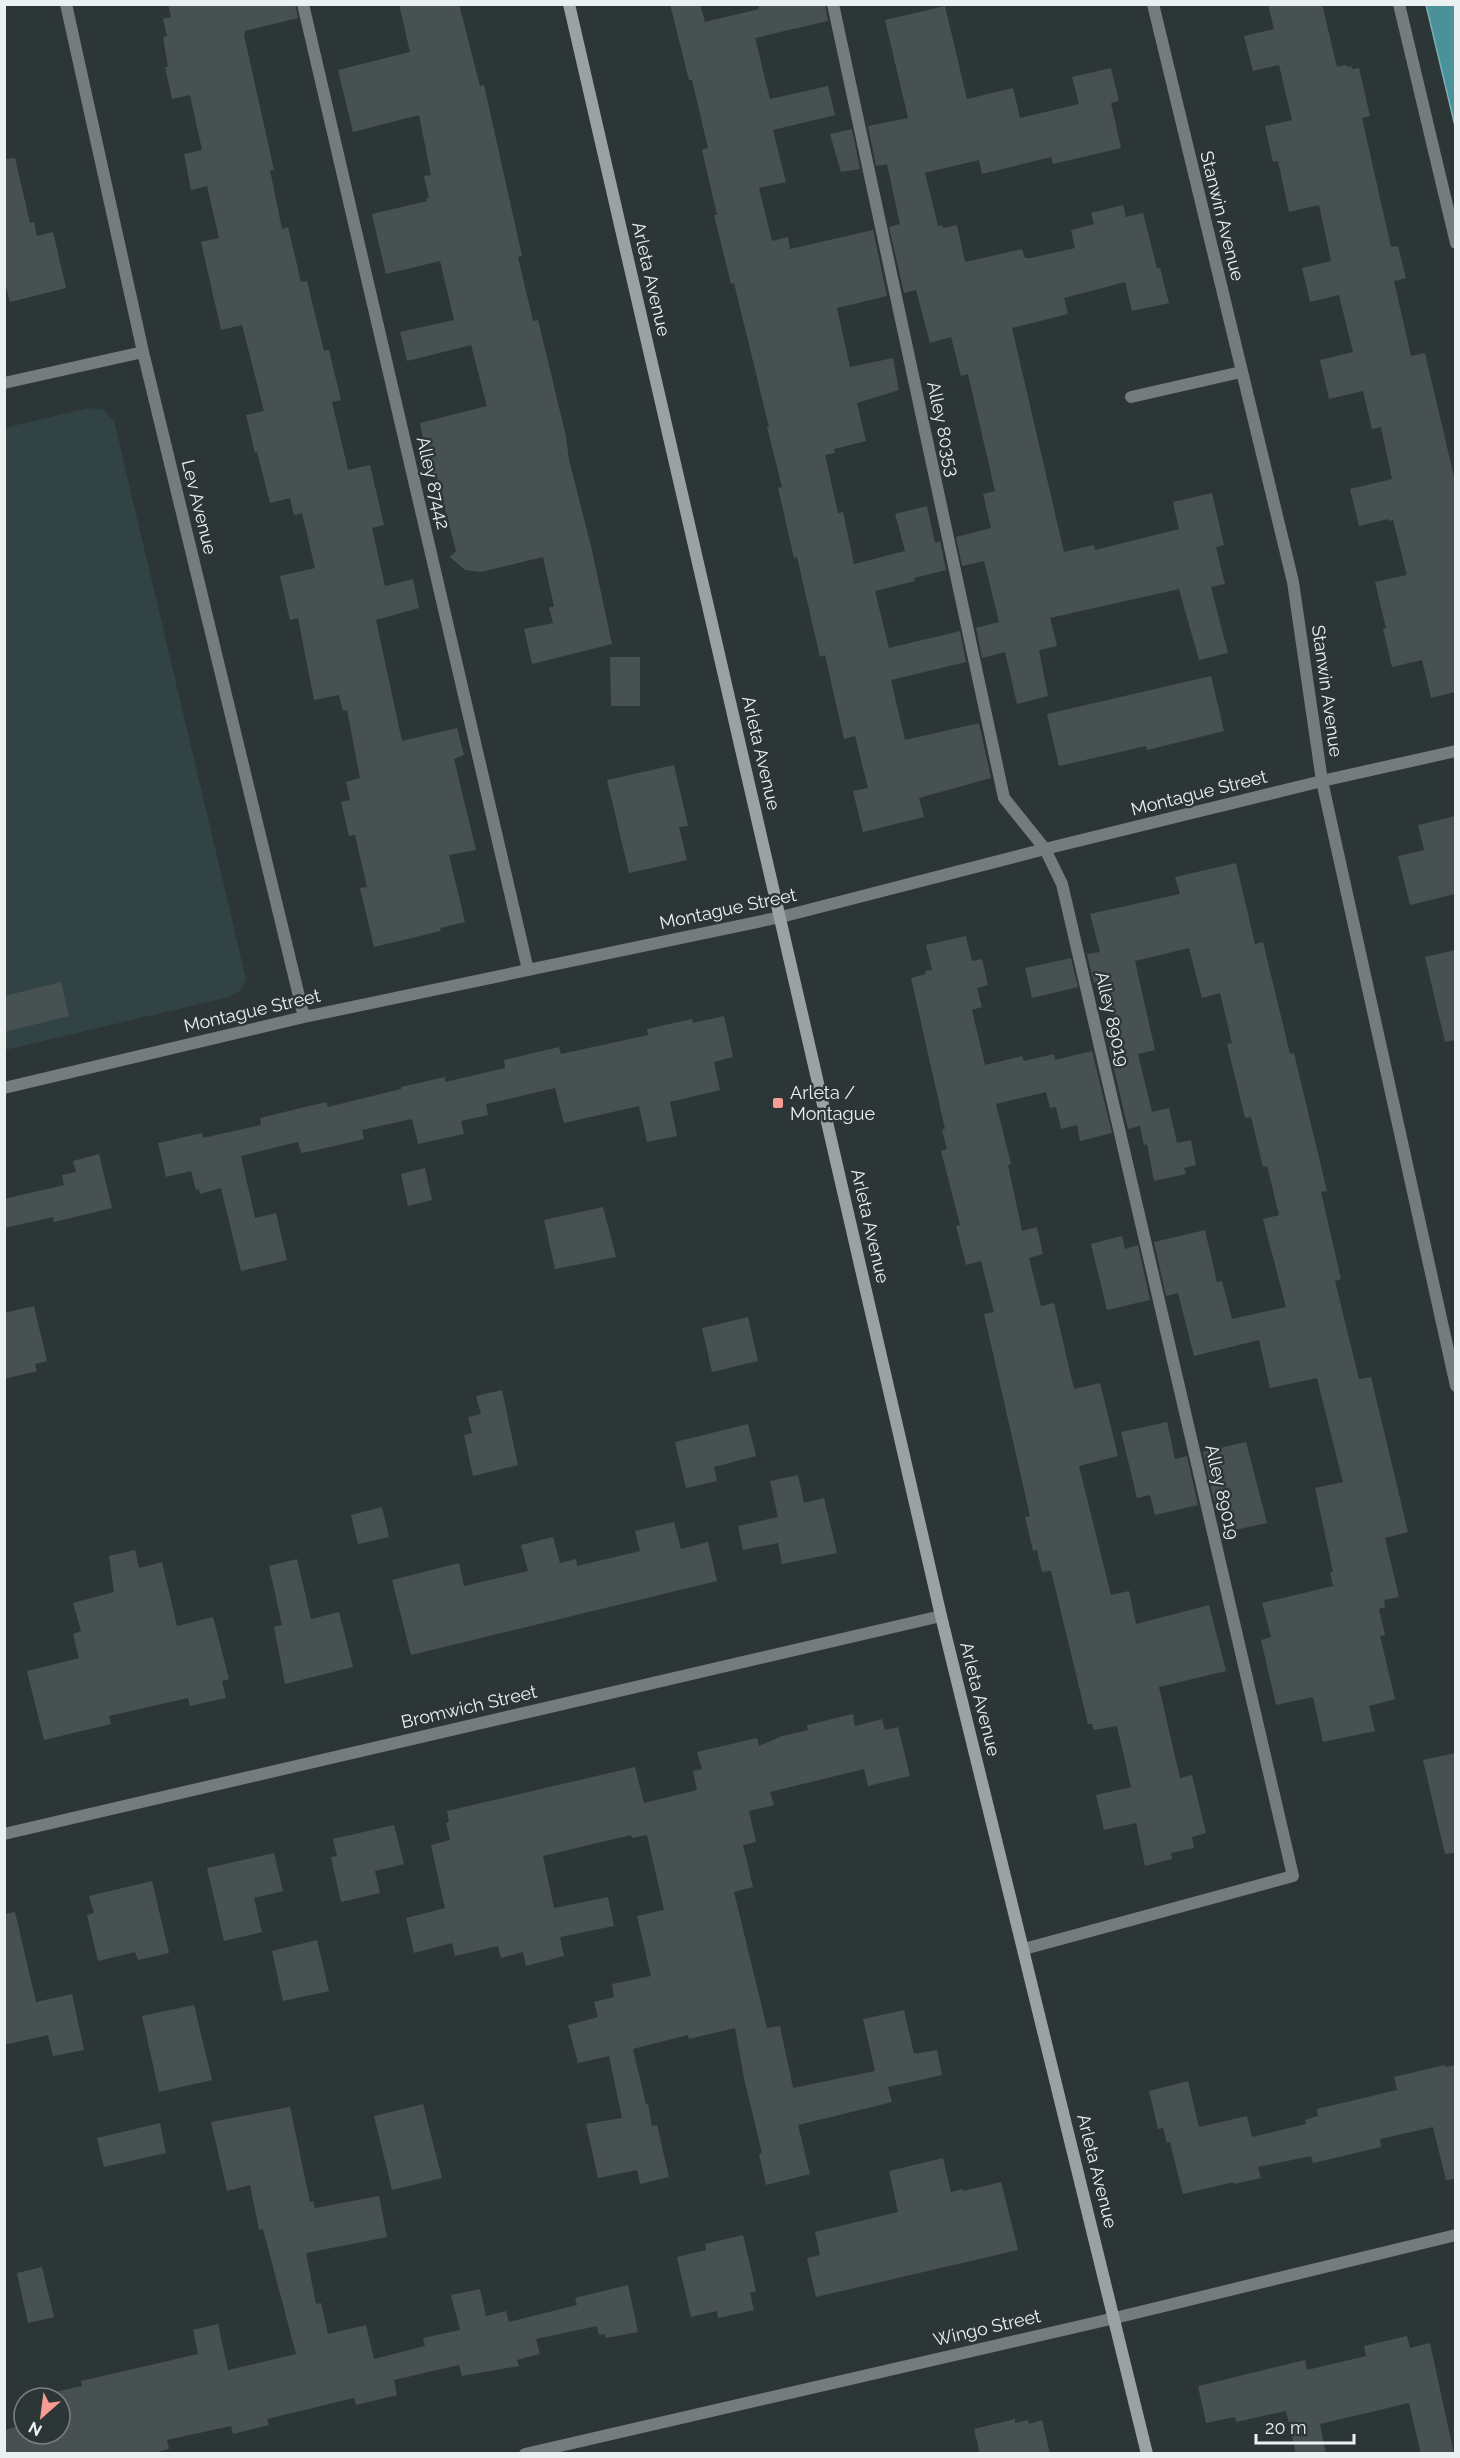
<svg xmlns="http://www.w3.org/2000/svg" width="1460" height="2458" viewBox="0 0 1460 2458" font-family="Raleway,sans-serif">
  <rect width="100%" height="100%" fill="#2d3637"/>
  <!-- built -->
  <path fill="#324345" d="M 89,408 L 103,410 L 114,421 L 246,979 L 241,990 L 229,997 L 5,1050 L 4,428 Z"/>
  <!-- water -->
  <path fill="#4b919a" stroke="#7baeb4" stroke-width="1.5" d="M 1426,5 L 1455,5 L 1455,126 Z"/>
  <!-- building -->
  <path fill="#475152" d="M 168,4 L 295,4 L 298,18 L 245,31 L 244,35 L 274,170 L 270,170 L 282,229 L 288,227 L 301,282 L 307,281 L 324,351 L 329,350 L 341,400 L 332,402 L 348,470 L 370,465 L 384,525 L 372,528 L 385,586 L 413,579 L 419,608 L 376,620 L 402,741 L 457,728 L 464,755 L 454,759 L 476,850 L 449,855 L 465,922 L 440,928 L 441,931 L 374,947 L 360,888 L 367,887 L 355,835 L 349,836 L 341,802 L 350,800 L 346,782 L 360,778 L 347,710 L 343,711 L 339,695 L 314,700 L 298,618 L 290,620 L 280,576 L 315,568 L 302,513 L 294,515 L 290,498 L 270,503 L 257,452 L 255,453 L 246,415 L 264,411 L 242,325 L 221,330 L 201,242 L 219,238 L 207,186 L 191,190 L 184,154 L 202,150 L 190,95 L 172,99 L 165,67 L 168,67 L 163,37 L 167,36 L 163,19 L 171,17 Z
    M 399,4 L 459,4 L 480,86 L 484,85 L 522,256 L 518,257 L 533,321 L 538,320 L 566,436 L 569,460 L 591,546 L 612,644 L 532,664 L 524,629 L 553,623 L 549,608 L 554,606 L 543,557 L 481,572 L 465,570 L 450,557 L 456,551 L 436,474 L 430,475 L 420,423 L 487,406 L 471,345 L 407,361 L 400,332 L 454,320 L 440,261 L 386,274 L 379,245 L 372,214 L 427,201 L 426,198 L 429,198 L 424,176 L 431,175 L 419,115 L 353,132 L 338,70 L 410,52 Z
    M 670,4 L 700,4 L 705,22 L 759,9 L 758,4 L 825,4 L 828,21 L 755,38 L 770,99 L 828,86 L 835,115 L 773,130 L 786,182 L 759,188 L 772,241 L 788,237 L 790,249 L 873,230 L 887,296 L 837,308 L 850,367 L 893,358 L 899,390 L 857,403 L 866,441 L 834,449 L 835,453 L 825,455 L 838,513 L 843,512 L 854,564 L 905,551 L 895,514 L 927,506 L 935,543 L 940,541 L 946,570 L 914,578 L 915,581 L 875,591 L 889,648 L 960,631 L 966,662 L 891,680 L 905,740 L 979,723 L 991,778 L 919,798 L 924,817 L 863,832 L 853,791 L 868,788 L 855,736 L 844,739 L 825,655 L 820,657 L 797,557 L 794,558 L 778,488 L 782,487 L 767,427 L 769,427 L 734,283 L 731,284 L 714,215 L 717,215 L 702,150 L 708,148 L 692,80 L 689,80 Z
    M 1268,4 L 1322,4 L 1337,67 L 1346,65 L 1347,67 L 1351,66 L 1352,69 L 1359,68 L 1370,116 L 1362,118 L 1391,247 L 1398,246 L 1406,278 L 1394,281 L 1411,356 L 1425,353 L 1455,481 L 1455,692 L 1431,698 L 1422,660 L 1392,667 L 1383,629 L 1386,628 L 1375,582 L 1407,575 L 1393,520 L 1389,521 L 1388,519 L 1359,526 L 1350,489 L 1392,479 L 1381,427 L 1372,429 L 1363,391 L 1329,399 L 1320,360 L 1353,352 L 1339,295 L 1310,302 L 1302,268 L 1331,261 L 1319,205 L 1289,212 L 1278,161 L 1273,162 L 1265,126 L 1292,120 L 1279,65 L 1253,71 L 1244,36 L 1274,29 Z
    M 945,6 L 967,99 L 1013,88 L 1020,118 L 1079,104 L 1072,77 L 1111,68 L 1119,101 L 1111,103 L 1121,148 L 1053,164 L 1051,157 L 982,174 L 979,160 L 925,173 L 938,226 L 942,225 L 943,228 L 957,225 L 965,262 L 1022,249 L 1025,258 L 1031,258 L 1075,248 L 1071,230 L 1094,224 L 1091,213 L 1123,205 L 1126,217 L 1143,213 L 1157,268 L 1160,268 L 1169,303 L 1132,311 L 1125,282 L 1064,298 L 1068,314 L 1012,328 L 1064,552 L 1094,545 L 1095,550 L 1179,529 L 1173,502 L 1212,493 L 1224,545 L 1216,547 L 1225,584 L 1211,587 L 1228,653 L 1199,660 L 1179,589 L 1050,618 L 1057,646 L 1039,650 L 1048,696 L 1017,704 L 1005,652 L 982,658 L 976,628 L 999,622 L 984,561 L 962,566 L 956,537 L 991,528 L 983,494 L 995,491 L 968,374 L 961,376 L 951,337 L 930,343 L 916,290 L 904,293 L 889,227 L 900,224 L 887,164 L 876,166 L 868,126 L 908,118 L 885,20 Z
    M 852,129 L 860,169 L 841,172 L 830,134 Z
    M 15,158 L 30,223 L 34,222 L 37,236 L 53,232 L 66,288 L 10,302 L 4,279 L 4,159 Z
    M 610,657 L 640,657 L 640,706 L 611,706 Z
    M 1211,676 L 1224,731 L 1147,750 L 1146,746 L 1059,766 L 1047,714 Z
    M 674,765 L 688,826 L 679,827 L 687,860 L 629,873 L 607,780 Z
    M 1455,816 L 1455,894 L 1410,905 L 1398,856 L 1424,850 L 1418,825 Z
    M 1236,863 L 1255,944 L 1263,942 L 1290,1054 L 1294,1053 L 1327,1191 L 1321,1192 L 1341,1279 L 1335,1281 L 1359,1379 L 1371,1377 L 1408,1532 L 1385,1538 L 1399,1597 L 1384,1600 L 1385,1607 L 1379,1609 L 1385,1635 L 1380,1636 L 1395,1699 L 1369,1706 L 1375,1731 L 1323,1742 L 1313,1697 L 1276,1705 L 1261,1640 L 1271,1637 L 1262,1603 L 1333,1586 L 1330,1572 L 1333,1572 L 1315,1488 L 1343,1482 L 1317,1378 L 1270,1388 L 1259,1340 L 1194,1356 L 1178,1293 L 1166,1296 L 1154,1242 L 1205,1230 L 1217,1282 L 1222,1281 L 1232,1319 L 1286,1307 L 1263,1219 L 1279,1215 L 1267,1166 L 1263,1167 L 1251,1117 L 1245,1118 L 1227,1044 L 1232,1043 L 1220,993 L 1202,998 L 1189,948 L 1135,961 L 1155,1050 L 1138,1054 L 1152,1112 L 1169,1108 L 1177,1143 L 1191,1140 L 1196,1165 L 1184,1168 L 1186,1174 L 1154,1181 L 1147,1144 L 1144,1145 L 1140,1126 L 1128,1129 L 1109,1047 L 1121,1044 L 1105,981 L 1094,983 L 1087,954 L 1100,952 L 1090,914 L 1180,894 L 1175,877 Z
    M 966,936 L 972,961 L 982,959 L 988,985 L 977,988 L 982,1007 L 972,1010 L 985,1065 L 1022,1056 L 1024,1061 L 1054,1054 L 1055,1060 L 1092,1051 L 1112,1133 L 1080,1141 L 1077,1125 L 1061,1129 L 1056,1107 L 1050,1108 L 1046,1092 L 996,1104 L 1011,1164 L 1008,1165 L 1022,1231 L 1037,1227 L 1043,1254 L 1029,1258 L 1041,1306 L 1054,1303 L 1074,1389 L 1100,1383 L 1118,1456 L 1079,1466 L 1111,1595 L 1129,1591 L 1136,1624 L 1209,1605 L 1226,1671 L 1159,1687 L 1180,1778 L 1192,1775 L 1206,1833 L 1192,1837 L 1194,1848 L 1171,1853 L 1172,1859 L 1145,1866 L 1136,1823 L 1104,1830 L 1096,1795 L 1131,1787 L 1117,1726 L 1094,1730 L 1092,1724 L 1088,1724 L 1051,1571 L 1042,1572 L 1037,1550 L 1033,1551 L 1025,1517 L 1030,1516 L 984,1314 L 994,1312 L 981,1261 L 966,1265 L 956,1226 L 960,1225 L 941,1151 L 947,1149 L 942,1130 L 945,1129 L 911,978 L 926,974 L 925,971 L 932,970 L 926,945 Z
    M 1455,950 L 1455,1040 L 1445,1042 L 1425,957 Z
    M 1071,958 L 1078,987 L 1032,998 L 1025,968 Z
    M 61,982 L 69,1016 L 4,1032 L 4,996 Z
    M 724,1016 L 733,1057 L 714,1062 L 720,1090 L 670,1102 L 677,1136 L 647,1142 L 639,1106 L 564,1123 L 555,1088 L 486,1104 L 488,1115 L 461,1121 L 464,1134 L 418,1144 L 412,1119 L 362,1130 L 364,1139 L 317,1150 L 301,1153 L 298,1142 L 241,1156 L 255,1218 L 276,1213 L 287,1260 L 241,1271 L 221,1188 L 200,1194 L 199,1189 L 196,1190 L 191,1171 L 166,1177 L 158,1143 L 202,1133 L 203,1138 L 261,1125 L 260,1118 L 326,1102 L 328,1107 L 401,1089 L 401,1087 L 445,1077 L 445,1082 L 505,1068 L 504,1060 L 559,1047 L 561,1054 L 648,1035 L 647,1029 L 692,1019 L 693,1023 Z
    M 99,1154 L 112,1208 L 54,1222 L 53,1217 L 4,1228 L 4,1199 L 64,1185 L 62,1175 L 76,1172 L 73,1161 Z
    M 425,1168 L 432,1200 L 408,1206 L 401,1174 Z
    M 603,1207 L 616,1257 L 555,1269 L 544,1220 Z
    M 1122,1236 L 1125,1249 L 1138,1245 L 1150,1300 L 1107,1310 L 1091,1244 Z
    M 34,1306 L 47,1361 L 35,1364 L 37,1371 L 4,1379 L 4,1313 Z
    M 748,1317 L 758,1361 L 712,1372 L 702,1328 Z
    M 502,1390 L 518,1465 L 473,1476 L 464,1435 L 472,1433 L 468,1417 L 481,1414 L 476,1396 Z
    M 1167,1422 L 1175,1459 L 1187,1456 L 1198,1505 L 1155,1515 L 1150,1495 L 1137,1498 L 1121,1432 Z
    M 748,1424 L 756,1456 L 714,1467 L 717,1481 L 686,1488 L 675,1442 Z
    M 1246,1442 L 1267,1523 L 1235,1530 L 1228,1497 L 1214,1501 L 1203,1452 Z
    M 798,1475 L 804,1503 L 824,1498 L 837,1553 L 782,1564 L 778,1543 L 743,1550 L 738,1526 L 778,1517 L 770,1481 Z
    M 382,1507 L 389,1537 L 358,1544 L 351,1515 Z
    M 674,1522 L 681,1549 L 708,1542 L 717,1581 L 411,1655 L 392,1580 L 459,1563 L 464,1586 L 528,1571 L 521,1545 L 553,1537 L 560,1563 L 576,1559 L 577,1566 L 640,1551 L 635,1531 Z
    M 135,1550 L 139,1568 L 162,1562 L 177,1626 L 213,1617 L 229,1679 L 222,1681 L 226,1698 L 190,1706 L 188,1698 L 109,1716 L 111,1724 L 44,1740 L 27,1671 L 79,1658 L 73,1634 L 81,1631 L 73,1603 L 114,1592 L 109,1556 Z
    M 297,1559 L 311,1619 L 339,1612 L 353,1667 L 285,1684 L 274,1627 L 282,1625 L 269,1566 Z
    M 853,1714 L 855,1726 L 882,1719 L 885,1730 L 898,1727 L 910,1776 L 868,1786 L 864,1769 L 770,1792 L 774,1805 L 749,1811 L 756,1842 L 743,1845 L 753,1887 L 734,1892 L 767,2028 L 780,2026 L 793,2088 L 875,2071 L 863,2019 L 904,2010 L 914,2054 L 937,2050 L 942,2075 L 888,2087 L 892,2102 L 798,2125 L 810,2174 L 766,2185 L 759,2154 L 762,2153 L 744,2078 L 735,2028 L 689,2039 L 688,2035 L 633,2049 L 646,2104 L 648,2104 L 652,2126 L 657,2125 L 669,2177 L 640,2184 L 637,2170 L 598,2178 L 586,2124 L 622,2118 L 609,2056 L 578,2063 L 568,2025 L 598,2017 L 594,2002 L 614,1997 L 612,1984 L 651,1976 L 637,1916 L 664,1910 L 647,1835 L 632,1838 L 631,1835 L 543,1856 L 554,1908 L 608,1897 L 614,1926 L 560,1937 L 564,1956 L 526,1966 L 523,1952 L 501,1958 L 498,1946 L 455,1956 L 452,1943 L 414,1953 L 406,1918 L 445,1908 L 431,1845 L 450,1840 L 446,1823 L 449,1822 L 447,1811 L 635,1767 L 644,1803 L 697,1790 L 693,1771 L 702,1769 L 697,1752 L 757,1738 L 759,1746 L 782,1736 L 808,1730 L 807,1725 Z
    M 1455,1753 L 1455,1853 L 1445,1854 L 1423,1760 Z
    M 394,1825 L 404,1864 L 375,1871 L 380,1893 L 341,1902 L 331,1857 L 337,1856 L 333,1839 Z
    M 274,1853 L 283,1891 L 254,1898 L 262,1932 L 224,1941 L 207,1868 Z
    M 152,1881 L 169,1953 L 138,1960 L 135,1952 L 98,1961 L 87,1915 L 94,1913 L 89,1896 Z
    M 15,1912 L 36,2002 L 72,1994 L 84,2050 L 53,2056 L 48,2035 L 4,2045 L 4,1914 Z
    M 317,1940 L 329,1991 L 283,2001 L 272,1951 Z
    M 194,2005 L 212,2080 L 159,2092 L 142,2016 Z
    M 1445,2065 L 1446,2067 L 1455,2065 L 1455,2179 L 1446,2180 L 1433,2127 L 1380,2139 L 1381,2147 L 1313,2163 L 1311,2156 L 1258,2167 L 1261,2178 L 1234,2184 L 1234,2182 L 1183,2194 L 1170,2142 L 1167,2143 L 1163,2128 L 1158,2129 L 1149,2091 L 1188,2081 L 1199,2127 L 1247,2116 L 1252,2137 L 1306,2124 L 1305,2120 L 1318,2116 L 1317,2109 L 1397,2090 L 1394,2077 Z
    M 423,2104 L 442,2178 L 392,2190 L 374,2116 Z
    M 290,2107 L 310,2202 L 313,2201 L 315,2208 L 379,2196 L 387,2237 L 306,2253 L 316,2304 L 321,2303 L 328,2334 L 366,2325 L 374,2359 L 425,2346 L 423,2338 L 460,2330 L 451,2295 L 480,2289 L 486,2316 L 506,2311 L 509,2322 L 577,2305 L 575,2298 L 628,2285 L 638,2332 L 606,2338 L 605,2334 L 599,2335 L 597,2326 L 536,2339 L 540,2354 L 517,2360 L 519,2366 L 462,2376 L 459,2365 L 394,2380 L 397,2395 L 356,2405 L 354,2398 L 267,2419 L 269,2425 L 233,2434 L 231,2426 L 167,2440 L 169,2449 L 151,2454 L 4,2454 L 4,2430 L 24,2425 L 24,2434 L 60,2434 L 60,2398 L 57,2398 L 55,2392 L 82,2386 L 81,2381 L 198,2354 L 193,2330 L 218,2324 L 228,2370 L 296,2354 L 263,2229 L 259,2230 L 250,2185 L 227,2191 L 211,2122 Z
    M 160,2123 L 166,2153 L 104,2167 L 97,2138 Z
    M 943,2158 L 951,2192 L 963,2189 L 963,2191 L 1001,2182 L 1018,2250 L 816,2297 L 807,2258 L 820,2255 L 815,2232 L 898,2212 L 889,2171 Z
    M 743,2235 L 756,2291 L 750,2293 L 754,2310 L 718,2318 L 717,2311 L 691,2317 L 677,2257 L 706,2250 L 705,2244 Z
    M 42,2267 L 54,2317 L 28,2323 L 17,2273 Z
    M 1407,2336 L 1410,2348 L 1430,2343 L 1454,2454 L 1421,2454 L 1409,2403 L 1320,2424 L 1326,2454 L 1296,2454 L 1286,2411 L 1236,2422 L 1235,2417 L 1206,2423 L 1198,2386 L 1305,2360 L 1307,2370 L 1366,2356 L 1364,2346 Z
    M 1015,2419 L 1015,2423 L 1028,2420 L 1029,2424 L 1042,2420 L 1050,2454 L 980,2454 L 974,2429 Z"/>
  <g fill="none" stroke-linecap="round" stroke-linejoin="round">
    <!-- service -->
    <path stroke="#767b7b" stroke-width="12" d="M 303,4 L 528,970
      M 833,4 L 1004,798 L 1045,849 L 1062,884 L 1293,1876 L 1024,1949
      M 1399,4 L 1456,243"/>
    <!-- minor -->
    <path stroke="#767b7b" stroke-width="12" d="M 66,4 L 143,352 L 304,1017
      M 1153,4 L 1293,582 L 1322,781 L 1456,1386
      M 4,383 L 143,352
      M 1131,397 L 1241,372
      M 4,1088 L 304,1017 L 781,917 L 1045,849 L 1322,781 L 1456,751
      M 4,1834 L 941,1616
      M 525,2454 L 1115,2318 L 1456,2235"/>
    <!-- secondary -->
    <path stroke="#9ba2a3" stroke-width="12" d="M 569,4 L 941,1616 L 1147,2454"/>
  </g>
  <!-- markers -->
  <rect fill="#f59c93" stroke="#2d3637" stroke-width="2" x="772" y="1097" width="12" height="12" rx="3"/>
  <g text-anchor="middle" stroke-width="5" stroke-linejoin="round" paint-order="stroke">
    <!-- street labels -->
    <g font-size="18" fill="#ebf1f1" stroke="#2d3637">
      <text transform="translate(1222 216) rotate(76)" y="6">Stanwin Avenue</text>
      <text transform="translate(651 279) rotate(77)" y="6">Arleta Avenue</text>
      <text transform="translate(943 429) rotate(78)" y="6">Alley 80353</text>
      <text transform="translate(433 483) rotate(77)" y="6">Alley 87442</text>
      <text transform="translate(199 507) rotate(76)" y="6">Lev Avenue</text>
      <text transform="translate(1327 691) rotate(82)" y="6">Stanwin Avenue</text>
      <text transform="translate(761 753) rotate(77)" y="6">Arleta Avenue</text>
      <text transform="translate(1199 793) rotate(-14)" y="6">Montague Street</text>
      <text transform="translate(728 909) rotate(-12)" y="6">Montague Street</text>
      <text transform="translate(252 1011) rotate(-13)" y="6">Montague Street</text>
      <text transform="translate(1112 1019) rotate(77)" y="6">Alley 89019</text>
      <text transform="translate(870 1226) rotate(77)" y="6">Arleta Avenue</text>
      <text transform="translate(1222 1492) rotate(77)" y="6">Alley 89019</text>
      <text transform="translate(980 1699) rotate(76)" y="6">Arleta Avenue</text>
      <text transform="translate(469 1707) rotate(-13)" y="6">Bromwich Street</text>
      <text transform="translate(1097 2171) rotate(76)" y="6">Arleta Avenue</text>
      <text transform="translate(987 2328) rotate(-13)" y="6">Wingo Street</text>
    </g>
    <!-- poi labels -->
    <g font-size="18" fill="#ebf1f1" stroke="#2d3637" text-anchor="start">
      <text x="790" y="1099">Arleta /<tspan x="790" dy="21">Montague</tspan></text>
    </g>
  </g>
  <!-- border -->
  <rect width="1460" height="2458" fill="none" stroke="#ebf1f1" stroke-width="12"/>
  <!-- north arrow -->
  <g transform="translate(42 2416) rotate(208)"><circle r="28" fill="#2d3637" stroke="#798181" stroke-width="1.5"/>
  <path d="M0-4.5L10 22L0 15L-10 22Z" fill="#f59c93"/>
  <text y="-9" font-size="16" font-weight="bold" text-anchor="middle" fill="#ebf1f1">N</text>
  </g>
  <!-- scale -->
  <path d="M1256 2434v9h98v-9" fill="none" stroke="#ebf1f1" stroke-width="3"/>
  <text x="1265" y="2434" font-size="18" fill="#ebf1f1" stroke="#2d3637" stroke-width="4.5" paint-order="stroke">20 m</text>
</svg>
